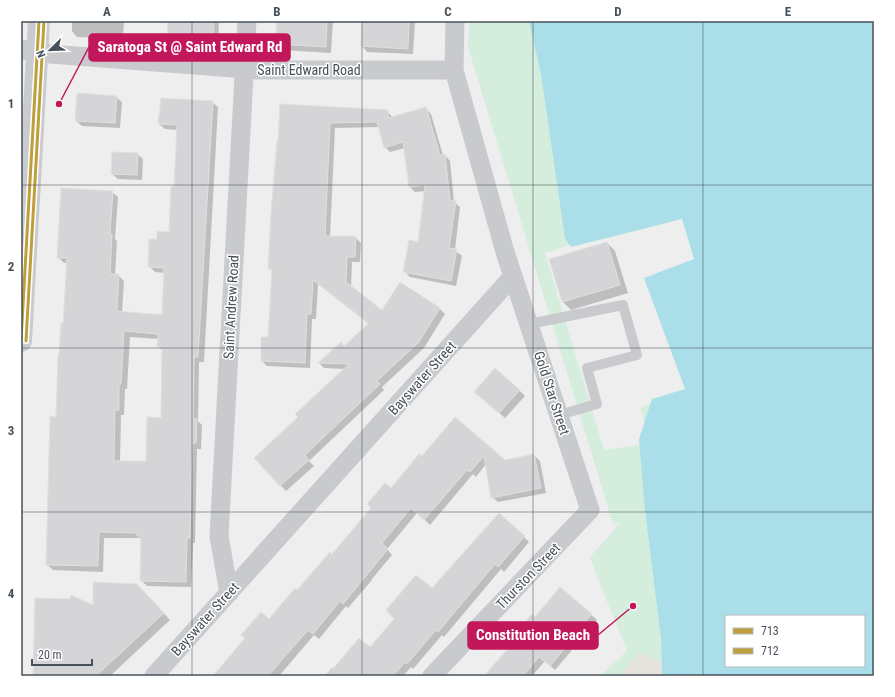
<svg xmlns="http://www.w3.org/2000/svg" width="895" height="697" viewBox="0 0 895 697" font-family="'Roboto Condensed',sans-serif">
  <rect width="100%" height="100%" fill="#efeeee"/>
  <!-- green -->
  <path fill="#d4eddc" d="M 469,21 L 671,21 L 626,227 L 545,253 L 604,450 L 652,443 L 640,408 L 704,383 L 661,639 L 662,676 L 600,676 L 627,651 C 615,619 601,589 590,557 L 621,522 L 613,524 L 468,47 Z"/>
  <!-- sand -->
  <path fill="#e6e3dd" d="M 640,654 L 649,656 L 661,664 L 662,676 L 620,676 L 630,662 Z"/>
  <!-- water -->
  <path fill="#aadee9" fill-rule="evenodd" d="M 529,21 L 874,21 L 874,676 L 662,676 L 661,639 L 645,510 L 639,439 L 652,399 L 685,389 L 644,278 L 694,259 L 682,219 L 571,247 L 565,238 L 541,74 ZM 726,616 L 864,616 L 864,666 L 726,666 Z"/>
  <!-- shadow -->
  <path fill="#0003" fill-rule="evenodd" d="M 72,21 L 124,21 L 123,39 L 77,37 L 72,31 Z
    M 169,21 L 219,21 L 218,47 L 174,44 L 168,39 Z
    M 278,21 L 333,21 L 331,53 L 282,50 L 277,44 Z
    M 363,21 L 415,21 L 413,54 L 367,52 L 362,46 Z
    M 116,97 L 122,102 L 120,128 L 82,126 L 76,121 Z
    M 212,102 L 218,107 L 204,362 L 199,362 L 198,421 L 202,425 L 201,449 L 197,449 L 195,543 L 193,543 L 191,587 L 147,586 L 141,580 L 142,540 L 140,538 L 104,538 L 103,572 L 53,570 L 47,565 L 68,263 L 64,263 L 58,257 L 112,192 L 118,197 L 115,239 L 117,241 L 115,275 L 118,275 L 124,281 L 122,312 L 163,316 L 165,273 L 155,272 L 149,266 L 158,240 L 170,233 L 175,188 L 178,130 L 165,129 L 159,124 ZM 130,337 L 159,339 L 158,346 L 163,351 L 162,419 L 147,463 L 120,462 L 121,415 L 124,415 L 125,389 L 127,389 Z
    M 281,105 L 387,111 L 393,118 L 425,108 L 431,114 L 443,155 L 445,155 L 450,161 L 454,202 L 460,207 L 455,250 L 462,256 L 456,286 L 410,277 L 404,271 L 419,243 L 426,191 L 415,192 L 410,187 L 405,148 L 390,152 L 385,147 L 379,127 L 335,128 L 330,237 L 355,237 L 361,243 L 360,262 L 352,262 L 351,288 L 382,312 L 400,284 L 440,309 L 445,314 L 424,348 L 382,387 L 384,390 L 309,461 L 314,466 L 286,491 L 255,458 L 299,417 L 345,369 L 324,368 L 319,363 L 341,344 L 344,347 L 369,324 L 318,284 L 316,319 L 312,319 L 310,368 L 267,366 L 262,361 L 269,338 L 273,272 L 269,268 Z
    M 137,154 L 143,159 L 142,180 L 118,179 L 112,174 Z
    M 607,243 L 615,251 L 628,293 L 571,310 L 563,302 Z
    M 519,390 L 525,396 L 505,418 L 481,397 Z
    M 455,419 L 505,461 L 534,455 L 540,461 L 546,493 L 498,502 L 492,497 L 486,464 L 476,477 L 473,474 L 430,525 L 417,513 L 387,549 L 392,555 L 372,579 L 372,580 L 348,608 L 346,606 L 319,639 L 314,635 L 279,676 L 214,676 L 332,555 L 391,489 L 422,458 Z
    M 524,537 L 529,542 L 504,572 L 501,569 L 444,637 L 442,635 L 413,669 L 411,667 L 403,676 L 325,676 L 332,668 L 334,669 L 370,649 L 432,590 Z
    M 561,588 L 597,620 L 571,649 L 572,650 L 555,670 L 545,661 L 532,676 L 486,676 Z
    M 144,592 L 170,620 L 110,676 L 34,676 L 94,607 Z"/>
  <!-- building -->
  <path fill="#d5d5d7" stroke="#e0e0e1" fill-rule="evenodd" d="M 168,21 L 214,21 L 213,42 L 167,39 Z
    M 277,21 L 327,21 L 326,47 L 275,44 Z
    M 362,21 L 409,21 L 408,49 L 361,46 Z
    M 77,93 L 117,96 L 115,123 L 75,121 Z
    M 161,98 L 213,101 L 198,357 L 194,357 L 193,419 L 197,419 L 196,443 L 192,443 L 190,538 L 187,538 L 186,582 L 140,581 L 141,536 L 137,536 L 137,533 L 99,532 L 98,566 L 46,565 L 50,416 L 56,417 L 58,355 L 59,355 L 61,323 L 63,323 L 67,258 L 57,258 L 61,188 L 113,191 L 110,234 L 112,234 L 110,274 L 119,274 L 117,311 L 162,315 L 164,268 L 148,267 L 149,239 L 157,239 L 157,231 L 169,232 L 171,186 L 174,187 L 177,125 L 158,124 ZM 124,331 L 158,334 L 157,347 L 162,347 L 161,418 L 147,417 L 146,461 L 114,461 L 115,410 L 119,410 L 119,384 L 121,384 Z
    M 280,104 L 388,110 L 388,118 L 426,107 L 440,155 L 445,154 L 450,200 L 456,201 L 449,248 L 457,249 L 451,281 L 403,272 L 409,240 L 418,242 L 425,185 L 409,187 L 403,142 L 384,148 L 377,122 L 330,123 L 325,236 L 356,236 L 355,257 L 347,257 L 346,282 L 382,310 L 400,282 L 440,308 L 419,342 L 377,381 L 380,384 L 305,455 L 309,460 L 280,486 L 254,458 L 298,417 L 295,414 L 349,364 L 318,363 L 341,342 L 344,346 L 369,323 L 313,280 L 311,314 L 307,314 L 305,363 L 261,361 L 261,337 L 268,337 L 272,269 L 268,269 L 271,213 L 277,141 L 278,141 Z
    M 112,152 L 138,153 L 137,175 L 111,174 Z
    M 607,242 L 620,285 L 562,302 L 549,259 Z
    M 495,368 L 520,390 L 499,413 L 474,392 Z
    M 455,417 L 505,460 L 534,454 L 541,488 L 491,498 L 484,456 L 470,472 L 467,470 L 424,520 L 411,508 L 382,543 L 388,549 L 343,604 L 340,601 L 313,634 L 308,630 L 268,676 L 213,676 L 245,638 L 241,635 L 261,612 L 269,619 L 295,588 L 297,590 L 330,552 L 332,554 L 371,508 L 367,504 L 385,483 L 391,488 L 419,454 L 422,456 Z
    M 499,513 L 525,536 L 498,567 L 495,564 L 438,632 L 436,630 L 407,664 L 405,662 L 393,676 L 327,676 L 359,638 L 370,647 L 394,619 L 386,610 L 416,575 L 432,588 Z
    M 93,582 L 137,584 L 164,613 L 96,676 L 33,676 L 35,598 L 70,599 L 71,595 L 93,605 Z
    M 560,587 L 592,614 L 566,643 L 568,644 L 550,666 L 539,657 L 523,676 L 484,676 L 517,638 L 514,635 L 532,614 L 535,617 Z"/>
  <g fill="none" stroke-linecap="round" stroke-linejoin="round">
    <!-- lane -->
    <path stroke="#c8cacd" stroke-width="10" d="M 529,324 L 623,305 L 637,355 L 587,368 L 597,404 L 559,415"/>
    <!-- street -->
    <path stroke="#c8cacd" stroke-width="19" d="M 21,49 L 37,53 L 258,70 L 454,70
      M 229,593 L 219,536 L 247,21
      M 154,676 L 513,276
      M 432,676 L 590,510 L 505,252 L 454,70 L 455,21"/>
    <!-- secondary -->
    <path stroke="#c9cbce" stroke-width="22" d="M 21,341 L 39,21"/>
    <defs>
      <path id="bus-1" d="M 21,341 L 39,21"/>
      <path id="bus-2" d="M 26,341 L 44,21"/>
    </defs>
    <!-- bus-1 casing -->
    <use href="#bus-1" stroke="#fff" stroke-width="6"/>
    <!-- bus-2 casing -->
    <use href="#bus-2" stroke="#fff" stroke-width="6"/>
    <!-- bus-1 -->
    <use href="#bus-1" stroke="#bf9e3c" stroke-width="3"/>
    <!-- bus-2 -->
    <use href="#bus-2" stroke="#bf9e3c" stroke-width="3"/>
  </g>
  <!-- grid -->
  <path fill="none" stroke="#47515a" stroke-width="1" stroke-opacity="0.55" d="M 192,21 L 192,676M 362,21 L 362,676M 533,21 L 533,676M 703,21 L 703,676M 21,185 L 874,185M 21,348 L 874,348M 21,512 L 874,512"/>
  <g text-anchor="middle" stroke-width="3" stroke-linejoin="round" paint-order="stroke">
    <!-- street labels -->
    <g font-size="14" fill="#47515a" stroke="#fff">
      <text x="309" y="75">Saint Edward Road</text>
      <text transform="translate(231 307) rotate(-87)" y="5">Saint Andrew Road</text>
      <text transform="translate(422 378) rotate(-48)" y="5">Bayswater Street</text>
      <text transform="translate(552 393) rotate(72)" y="5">Gold Star Street</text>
      <text transform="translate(528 576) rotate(-46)" y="5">Thurston Street</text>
      <text transform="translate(205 619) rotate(-48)" y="5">Bayswater Street</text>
    </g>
  </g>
  <!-- callouts -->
  <path fill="none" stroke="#c2185b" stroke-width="1.5" d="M59 104L89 47M633 606L598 635"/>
  <g fill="#c2185b" stroke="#fff" stroke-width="1.5">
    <circle cx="59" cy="104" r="4"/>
    <circle cx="633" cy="606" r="4"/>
  </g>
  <g fill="#c2185b" stroke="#c2185b" stroke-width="1.5">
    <rect x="89" y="34" width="201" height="27" rx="4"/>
    <rect x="468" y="622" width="130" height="27" rx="4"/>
  </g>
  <g font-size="15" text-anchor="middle" font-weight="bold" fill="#fff">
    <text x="190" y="52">Saratoga St @ Saint Edward Rd</text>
    <text x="533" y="640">Constitution Beach</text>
  </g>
  <!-- border -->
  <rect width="895" height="697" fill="none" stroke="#ffffff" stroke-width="44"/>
  <!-- legend -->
  <rect x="725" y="615" width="140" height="52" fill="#ffffff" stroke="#b5b9bd"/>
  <rect x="733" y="628" width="20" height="6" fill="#bf9e3c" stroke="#b5b9bd"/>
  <text x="761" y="635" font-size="12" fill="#47515a">713</text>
  <rect x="733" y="648" width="20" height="6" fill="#bf9e3c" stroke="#b5b9bd"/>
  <text x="761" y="655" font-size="12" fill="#47515a">712</text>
  <!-- north arrow -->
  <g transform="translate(50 50) rotate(247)" stroke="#ffffff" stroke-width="3" paint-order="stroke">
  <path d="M0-3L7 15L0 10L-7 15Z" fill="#47515a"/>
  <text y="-6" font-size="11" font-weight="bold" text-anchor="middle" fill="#47515a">N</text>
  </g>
  <!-- scale -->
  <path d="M32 659v6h60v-6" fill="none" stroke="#47515a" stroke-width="2"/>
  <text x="38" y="659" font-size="12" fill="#47515a" stroke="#ffffff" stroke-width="3" paint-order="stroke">20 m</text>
  <rect x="22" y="22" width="851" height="653" fill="none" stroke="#47515a" stroke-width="1.5"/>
  <g font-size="13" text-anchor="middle" font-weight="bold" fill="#47515a">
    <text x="107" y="16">A</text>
    <text x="277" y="16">B</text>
    <text x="448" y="16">C</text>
    <text x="618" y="16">D</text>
    <text x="788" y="16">E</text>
    <text x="11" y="108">1</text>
    <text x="11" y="271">2</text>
    <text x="11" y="435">3</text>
    <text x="11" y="598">4</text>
  </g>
</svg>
